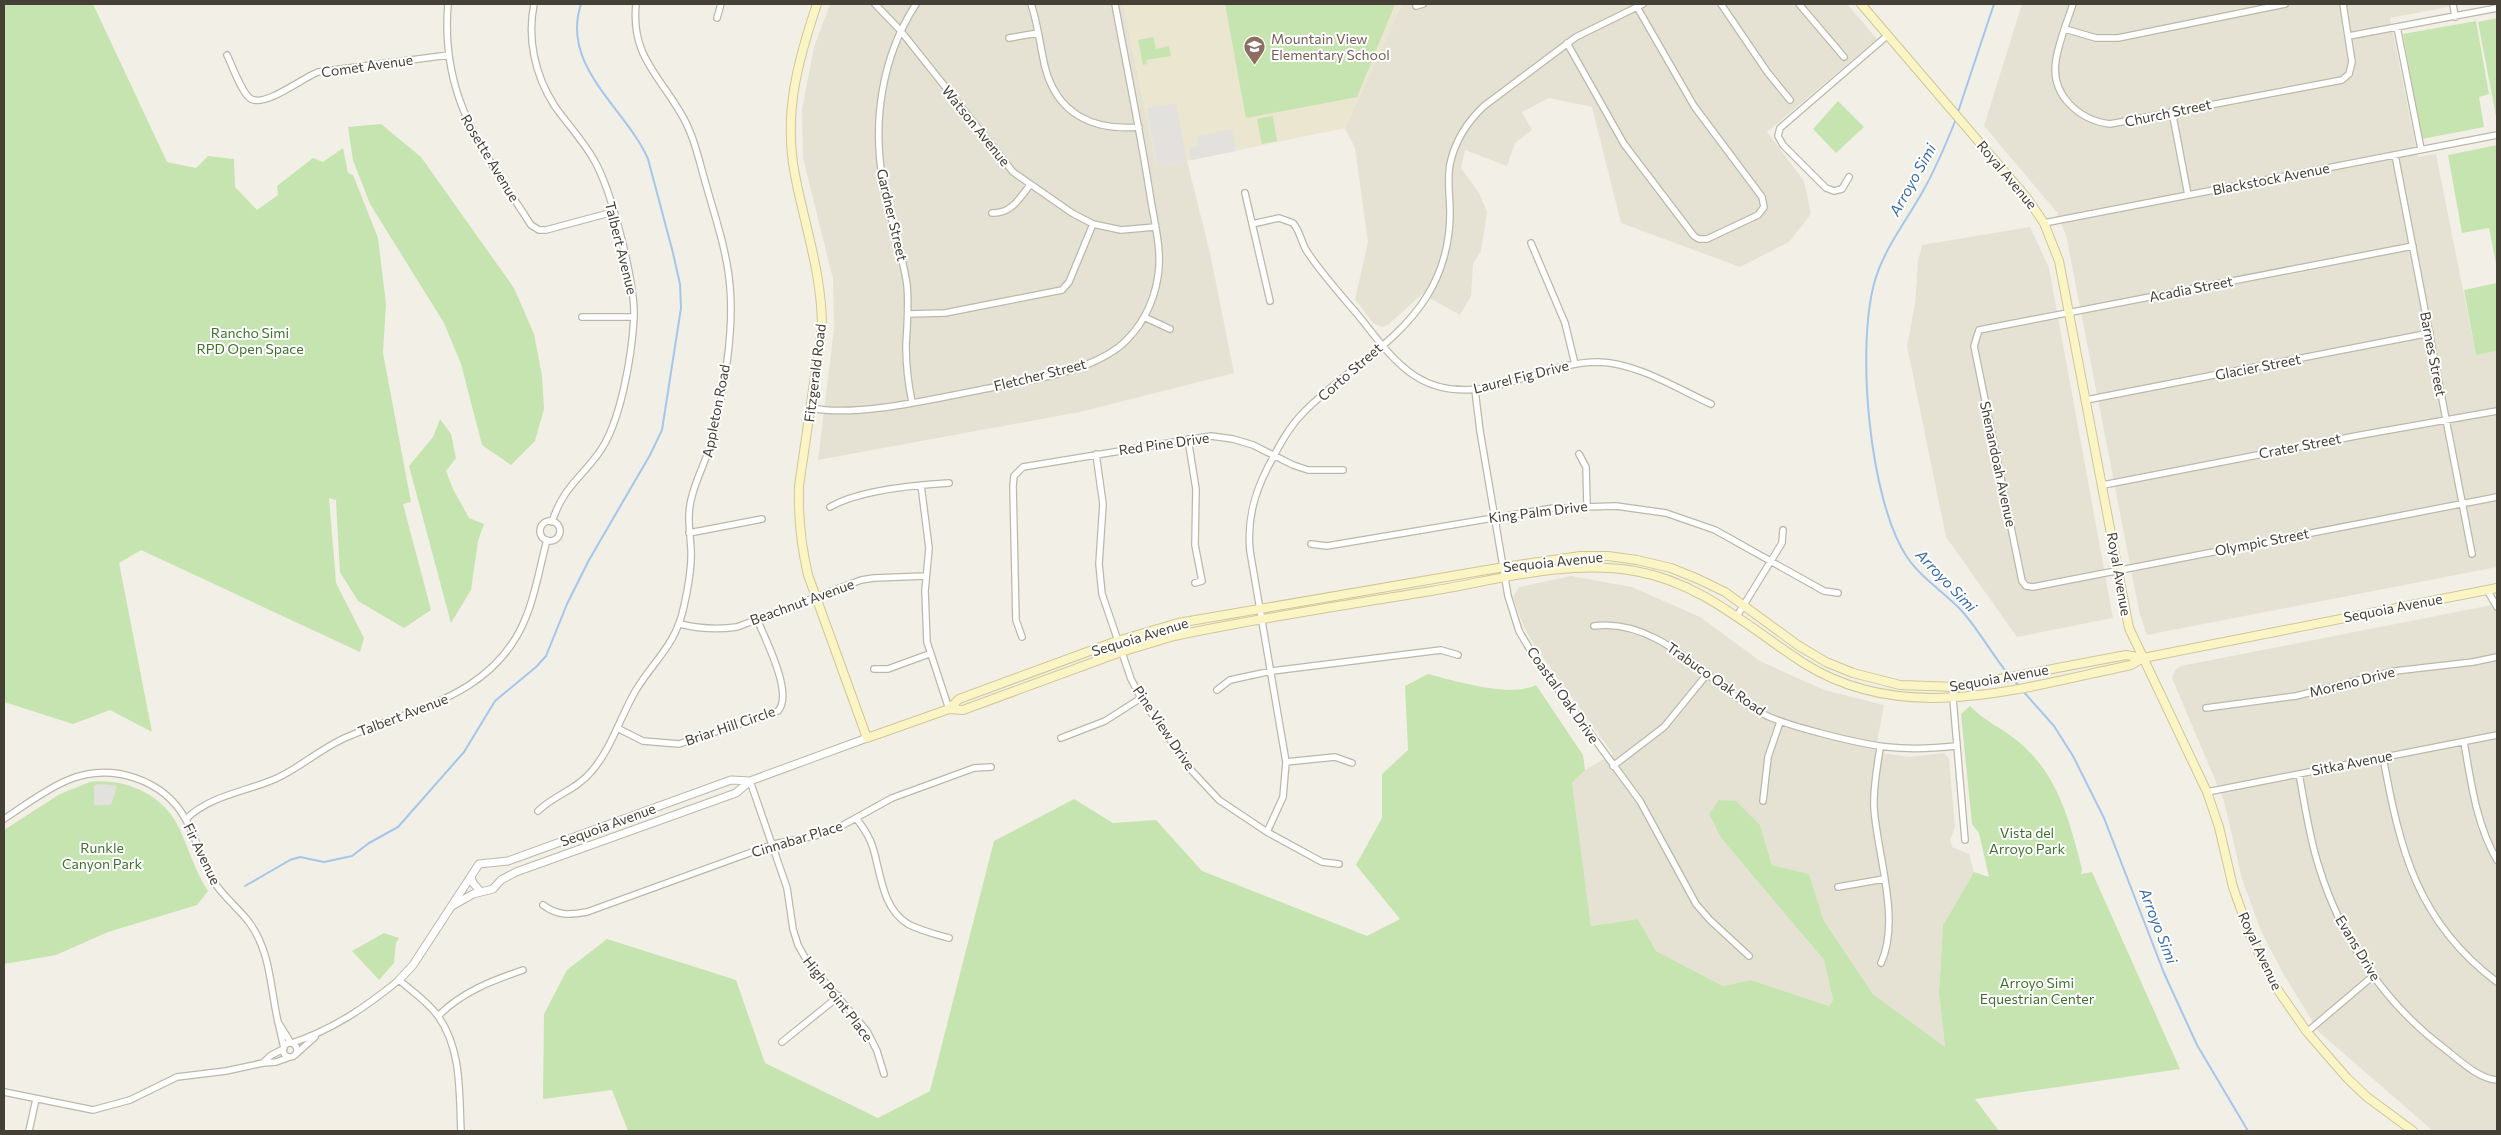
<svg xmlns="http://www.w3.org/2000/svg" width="2501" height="1135" viewBox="0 0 2501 1135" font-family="Commissioner,sans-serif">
  <rect width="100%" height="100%" fill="#f2efe6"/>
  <!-- residential -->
  <path fill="#e5e2d4" d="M 830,4 L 1123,4 L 1157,167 L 1187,161 L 1210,253 L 1234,373 L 1080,412 L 818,460 L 834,329 L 833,279 L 803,158 L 802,109 L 814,47 Z
    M 1402,4 L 1847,4 L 1877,39 L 1767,132 L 1804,181 L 1811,214 L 1789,242 L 1740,267 L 1621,223 L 1592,107 L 1549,98 L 1522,112 L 1532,130 L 1515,143 L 1507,166 L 1465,150 L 1461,168 L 1479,193 L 1487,212 L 1481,251 L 1473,264 L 1471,296 L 1460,315 L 1422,294 L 1389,324 L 1382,327 L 1373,323 L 1355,299 L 1368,242 L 1355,148 L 1345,128 Z
    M 2022,4 L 2464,4 L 2390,18 L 2418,157 L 2436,154 L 2476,355 L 2497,351 L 2497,567 L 2147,635 L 2139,611 L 2066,235 L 2056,211 L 1984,126 Z
    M 2030,227 L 2049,268 L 2113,618 L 2017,637 L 1946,537 L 1907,346 L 1915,304 L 1918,261 L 1922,245 Z
    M 1571,576 L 1632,587 L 1700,617 L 1760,661 L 1824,690 L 1884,705 L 1875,752 L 1909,757 L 1944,753 L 1949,758 L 1955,827 L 1950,840 L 1952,847 L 1969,854 L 1974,872 L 1943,925 L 1939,993 L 1945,1047 L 1873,994 L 1824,921 L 1809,874 L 1772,865 L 1760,825 L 1709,814 L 1721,838 L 1824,960 L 1833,1000 L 1829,1006 L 1751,980 L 1723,986 L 1656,951 L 1638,919 L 1591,926 L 1572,783 L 1585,770 L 1613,754 L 1534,645 L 1523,625 L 1513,597 L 1519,587 Z
    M 2497,604 L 2497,1131 L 2433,1131 L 2319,1032 L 2284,975 L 2261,931 L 2242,879 L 2224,801 L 2172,678 L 2176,669 L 2181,666 Z"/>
  <!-- education -->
  <path fill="#eae6d0" d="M 1123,4 L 1402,4 L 1345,128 L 1157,167 Z"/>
  <!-- green -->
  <path fill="#c6e4b0" d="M 4,4 L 93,4 L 167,162 L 196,168 L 208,156 L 234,159 L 235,187 L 257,210 L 278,195 L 277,186 L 313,158 L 323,162 L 343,148 L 348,173 L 353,175 L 378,238 L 386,304 L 383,353 L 411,502 L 403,504 L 431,610 L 404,628 L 358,601 L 340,572 L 336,500 L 329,498 L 336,583 L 364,638 L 360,652 L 141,550 L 119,563 L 152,732 L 110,710 L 73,724 L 4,702 Z
    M 1225,4 L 1395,4 L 1357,97 L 1246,118 Z
    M 2497,18 L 2497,116 L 2496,116 L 2478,22 Z
    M 2476,21 L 2489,94 L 2479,97 L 2484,127 L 2422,139 L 2403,34 Z
    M 1153,37 L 1156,49 L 1169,46 L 1171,56 L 1146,60 L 1147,64 L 1143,65 L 1138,40 Z
    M 1838,101 L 1864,127 L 1836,153 L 1813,129 Z
    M 1273,116 L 1277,141 L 1262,144 L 1257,119 Z
    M 381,124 L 421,157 L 514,288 L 534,334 L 542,376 L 544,409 L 535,441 L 511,465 L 482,445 L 461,364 L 444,323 L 370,204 L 353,160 L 348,127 Z
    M 2497,145 L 2497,268 L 2489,228 L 2462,233 L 2448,155 Z
    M 2497,283 L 2497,351 L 2476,355 L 2464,290 Z
    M 440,419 L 451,434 L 456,458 L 446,471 L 453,489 L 469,518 L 484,524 L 478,541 L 471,590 L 451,623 L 409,466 L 433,437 Z
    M 1428,674 C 1455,681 1511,698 1536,685 L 1583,755 L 1585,770 L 1572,783 L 1591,926 L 1638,919 L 1656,951 L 1723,986 L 1751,980 L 1829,1006 L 1833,1000 L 1824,960 L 1721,838 L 1709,814 L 1719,800 L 1736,801 L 1760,825 L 1772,865 L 1809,874 L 1824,921 L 1873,994 L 1945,1047 L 1939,993 L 1943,925 L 1974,872 L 1989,877 L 1979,833 L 1972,824 L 1961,714 L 1970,706 C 1984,721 2004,729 2020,743 C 2058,775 2070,822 2082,869 L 2081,874 L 2092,872 L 2180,1069 L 1975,1099 L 1999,1131 L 628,1131 L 612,1090 L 543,1099 L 544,1014 L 567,970 L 607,939 L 736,980 L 765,1063 L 878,1118 L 930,1091 L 994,841 L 1074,799 L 1113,823 L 1156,820 L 1202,871 L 1367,936 L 1400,919 L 1356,865 L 1382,818 L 1382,774 L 1408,750 L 1405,686 Z
    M 90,782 C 124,778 160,793 177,824 C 188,845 194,870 208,891 L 197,905 L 108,932 L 56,955 L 4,964 L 4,830 L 60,794 Z
    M 384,933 L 399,938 L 396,943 L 394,963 L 379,980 L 352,951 Z"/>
  <!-- parking -->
  <path fill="#e3e1dd" d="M 1176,103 L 1187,161 L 1157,167 L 1147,108 Z
    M 1232,129 L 1236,151 L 1191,160 L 1189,148 L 1199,145 L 1197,136 Z
    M 101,784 L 117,786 L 111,805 L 94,805 L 94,785 Z"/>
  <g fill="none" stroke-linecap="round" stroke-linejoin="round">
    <!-- stream -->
    <path stroke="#a5c6eb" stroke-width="2" d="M 1958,112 L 1994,4
      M 1956,119 C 1946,144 1936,168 1923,191 C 1907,220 1886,246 1876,277 C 1855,342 1869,501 1907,557 C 1921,578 1944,592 1961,610 C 1979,630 1991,653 2008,674
      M 2013,679 L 2020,687
      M 2023,691 L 2054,726 L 2073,756 L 2104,818 L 2164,973 L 2197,1045 L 2248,1131
      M 245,886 L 290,860 L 300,857 L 324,862 L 352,856 L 369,843 L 398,827 L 464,752 L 495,701 L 536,667 L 546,656 L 567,604 L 589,560 L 650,455 L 662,430 L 681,308 L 680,284 L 673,253 L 648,159 C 626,108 560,67 581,4"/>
    <defs>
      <path id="minor" d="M 448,4 C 440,98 483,150 531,225 L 539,230 L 546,230 L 613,212
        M 534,4 C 527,39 535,75 554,105 C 567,124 583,140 594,160 C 612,191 635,282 634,317 C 632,354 621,424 598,454 C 578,481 563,488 552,522
        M 875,4 L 900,30 L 1013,172 L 1072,213 L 1093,224 L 1121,230 L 1155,227
        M 1031,4 C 1038,24 1040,46 1045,67 C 1057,114 1093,131 1139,127
        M 1721,4 L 1768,73 L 1790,100
        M 1799,4 L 1844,57
        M 2073,4 C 2067,22 2059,41 2056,60 C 2050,95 2079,120 2110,124 L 2342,80 L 2349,74 L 2352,62 L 2343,4
        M 2453,4 L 2455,17
        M 1416,6 L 1423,4
        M 717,18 L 721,4
        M 2397,27 L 2421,149
        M 2065,29 L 2096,38 L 2118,38 L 2285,4
        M 2349,36 L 2497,8
        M 1009,38 L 1038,33
        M 1567,43 L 1624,144 L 1694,236 L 1699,239 L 1707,239 L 1758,215 L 1764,207 L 1762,197 L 1694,106 L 1637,7
        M 227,55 C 232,65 242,94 251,99 C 266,107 302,78 318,72 L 449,55
        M 2172,111 L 2188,195
        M 2395,155 L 2472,554
        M 1849,177 L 1842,189 L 1834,191 L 1826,188 L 1783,145 L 1778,136 L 1780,128 L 1888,35
        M 1245,193 L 1270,301
        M 992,213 C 1011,214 1020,198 1030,185
        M 2044,223 L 2497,135
        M 1252,224 L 1279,218 L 1293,223 C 1300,231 1301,241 1306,250 C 1321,273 1340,294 1358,315 C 1375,336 1392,361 1415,376 C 1475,414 1536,362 1598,362 C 1637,363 1676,388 1711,404
        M 1531,243 L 1565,323 L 1575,364
        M 2413,246 L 1979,330 L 1974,346 L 2022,581 L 2026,586 L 2033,587 L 2497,497
        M 908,314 L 945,313 L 1062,290 L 1069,282 L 1093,224
        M 582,317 L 634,317
        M 1144,317 L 1170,329
        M 1475,390 L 1480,431 L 1508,596 L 1519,631 L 1535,658 L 1640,801 L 1696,904 L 1710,920 L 1749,956
        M 2086,400 L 2430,333
        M 912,402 C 908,383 906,365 906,346 C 907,325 909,305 907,285 C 902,250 889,217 883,182 C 872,121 882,56 916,4
        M 811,408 C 860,418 940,397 990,388 C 1032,380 1084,373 1119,347 C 1141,329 1154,303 1158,276 C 1162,251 1155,225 1151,201 C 1141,135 1127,69 1115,4
        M 1188,439 L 1196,489 L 1195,545 L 1202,581 L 1195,583
        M 1096,454 L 1103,504 L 1099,564 L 1102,594 L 1131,679 L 1141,698 L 1192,771 L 1219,800 L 1267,832 L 1322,862 L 1339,864
        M 1579,454 L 1586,467 L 1587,505
        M 921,485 L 929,548 L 925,591 L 927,642 L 949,709
        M 2103,485 L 2361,435 L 2497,411
        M 830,507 C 859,490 915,485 949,483
        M540 531a10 10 0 1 1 20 0a10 10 0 1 1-20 0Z
        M 689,533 L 762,519
        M 1311,544 L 1327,546 L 1553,508 L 1616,506 L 1666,513 L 1715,530 L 1824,591 L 1838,593
        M 2487,590 L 2497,607
        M 1737,616 L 1782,543 L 1783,530
        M 680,624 C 700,629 716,630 737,627 L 861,580 L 874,578 L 926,576
        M 1594,626 C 1661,617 1710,686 1763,714 C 1781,723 1801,728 1820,733 C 1873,747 1901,752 1956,746
        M 1022,637 L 1016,620 L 1013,486 L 1014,476 L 1023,467 L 1211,436 L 1233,439 L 1253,445 L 1293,465 L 1308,470 L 1343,470
        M 874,669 L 888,669 L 929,654
        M 1952,687 L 1965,840
        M 1217,690 L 1230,680 L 1272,671 L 1441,650 L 1458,655
        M 2206,708 L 2296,696 L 2395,671 L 2473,662 L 2497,657
        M 617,728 L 643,741 L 679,744 L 778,711 C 794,694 765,639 757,619
        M 1061,738 L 1105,721 L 1141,698
        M 2464,742 C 2471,782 2476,824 2497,860
        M 1880,748 C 1877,768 1873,788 1874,808 C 1877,854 1901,920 1881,963
        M 2383,757 C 2400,850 2417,922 2497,982
        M 1286,762 L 1335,757 L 1352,763
        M 1613,766 L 1664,727 L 1708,673
        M 2299,774 C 2305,805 2309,837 2319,867 C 2341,939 2385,1004 2445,1049 C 2459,1060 2479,1079 2497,1080
        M 750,781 L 787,888 L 793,929 L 798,945 L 807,961 L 867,1031 L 877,1051 L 884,1074
        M 2207,792 L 2497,735
        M 1763,801 L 1768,757 L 1780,722
        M 538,811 C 554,795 576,790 591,772 C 612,748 620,717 636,690 C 655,659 676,645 684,606 C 688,588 692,567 691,549 C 690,532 687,517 691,500 C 696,477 709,456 714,433 C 724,386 734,335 730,287 C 727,249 713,211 703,174 C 697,152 692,131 680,112 C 657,73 631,54 636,4
        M 856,818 C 863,827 870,837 873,848 C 881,874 882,908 908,924 C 921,931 935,934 949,938
        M 4,819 C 24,806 46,789 68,780 C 111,762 164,779 186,820 C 197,839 202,862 214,882 C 224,897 238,908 249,922 C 271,952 270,987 278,1022
        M 186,819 C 211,795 245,792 275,779 C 300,768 321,748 347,737 C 415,708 495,696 526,617 C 536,593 540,565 547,540
        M 1267,832 L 1283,797 L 1286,762 L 1250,551 C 1247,520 1254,494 1268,467 C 1278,448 1288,428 1303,413 C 1342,372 1397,345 1427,296 C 1442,272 1450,242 1450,213 C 1450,197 1447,180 1450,164 C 1455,141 1467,122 1484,106 L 1576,37 L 1643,4
        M 1838,887 L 1884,879
        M 543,905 C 558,916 569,915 587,912 L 774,844 L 815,836 L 836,829 L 892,798 L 974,768 L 991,767
        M 438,1016 C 462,992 491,981 523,970
        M 2307,1032 L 2373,976
        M 782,1042 L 839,996
        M 292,1043 C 332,1030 366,1007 399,980 C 412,991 428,1002 438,1016 C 462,1050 459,1092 461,1131
        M283 1050a7 7 0 1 1 14 0a7 7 0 1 1-14 0Z
        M 284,1048 L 278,1022 L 291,1043
        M 283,1049 L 270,1056 L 263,1063 L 276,1062 L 290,1057
        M 296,1054 L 315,1037
        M 4,1092 L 93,1110 L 130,1100 L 177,1077 L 226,1071 L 263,1063
        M 29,1131 L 36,1099"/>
      <path id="tertiary" d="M 471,877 L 473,883 L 481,892
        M 452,906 L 473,894 L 493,889 L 501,880 L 516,872 L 736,793 L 750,781 L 867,738
        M 399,980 L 413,965 L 479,864 L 508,861 L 731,780 L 750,781"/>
      <path id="secondary" d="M 817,4 C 798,60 783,114 795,175 C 805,227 822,274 822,328 L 799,486 C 798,516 801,545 808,575 L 867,738 L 949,709 L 963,710 L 1121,652 L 1174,636 C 1259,618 1345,605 1431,591 C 1497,580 1568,559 1635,571 C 1703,583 1749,628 1805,664 C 1906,727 2024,687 2131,665 L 2143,658
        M 1861,4 L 2027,198 L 2044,223 L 2059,261 L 2129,628 L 2207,792 L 2219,827 L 2233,887 L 2250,935 L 2275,986 L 2307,1032 L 2347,1078 L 2367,1097 L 2413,1131
        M 949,709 L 959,699 L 1117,641 L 1178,623 L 1504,567 L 1581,556 L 1608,556 L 1637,560 L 1671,568 L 1698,579 L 1725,592 L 1799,646 L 1826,662 L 1853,673 L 1900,685 L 1957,687 L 2126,655 L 2143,658 L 2497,588"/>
    </defs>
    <!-- minor casing -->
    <use href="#minor" stroke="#bcb8a9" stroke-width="8"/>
    <!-- tertiary casing -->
    <use href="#tertiary" stroke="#bcb8a9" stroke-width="9"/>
    <!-- secondary casing -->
    <use href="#secondary" stroke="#cfc797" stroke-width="10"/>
    <!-- minor -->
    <use href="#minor" stroke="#fff" stroke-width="5.5"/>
    <!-- tertiary -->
    <use href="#tertiary" stroke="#fff" stroke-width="7"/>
    <!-- secondary -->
    <use href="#secondary" stroke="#fbf5c6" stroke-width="8"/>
  </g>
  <!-- icons -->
  <defs>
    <symbol id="school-pin" viewBox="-11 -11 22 30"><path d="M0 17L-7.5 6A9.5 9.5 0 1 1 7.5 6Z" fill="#8d6e63" stroke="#fff"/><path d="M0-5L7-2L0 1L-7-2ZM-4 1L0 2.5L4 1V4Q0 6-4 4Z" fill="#fff"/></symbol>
  </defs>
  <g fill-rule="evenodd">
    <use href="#school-pin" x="1242" y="34" width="25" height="34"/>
  </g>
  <g text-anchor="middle" stroke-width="4" stroke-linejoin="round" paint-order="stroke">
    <!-- education labels -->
    <g font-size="14" fill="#785e54" stroke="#fff" text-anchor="start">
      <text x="1271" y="44">Mountain View<tspan x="1271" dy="16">Elementary School</tspan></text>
    </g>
    <!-- street labels -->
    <g font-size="14" fill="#444035" stroke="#fff">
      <text transform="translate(367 66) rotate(-8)" y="5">Comet Avenue</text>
      <text transform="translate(2168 113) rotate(-12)" y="5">Church Street</text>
      <text transform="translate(976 126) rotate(51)" y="5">Watson Avenue</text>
      <text transform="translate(490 158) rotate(59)" y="5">Rosette Avenue</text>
      <text transform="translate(2007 175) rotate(50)" y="5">Royal Avenue</text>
      <text transform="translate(2271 179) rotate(-11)" y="5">Blackstock Avenue</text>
      <text transform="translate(892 215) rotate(77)" y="5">Gardner Street</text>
      <text transform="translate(621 248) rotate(76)" y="5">Talbert Avenue</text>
      <text transform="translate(2191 289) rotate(-11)" y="5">Acadia Street</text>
      <text transform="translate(2433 354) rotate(79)" y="5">Barnes Street</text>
      <text transform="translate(2258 367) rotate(-11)" y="5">Glacier Street</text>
      <text transform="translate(1350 372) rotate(-41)" y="5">Corto Street</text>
      <text transform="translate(815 373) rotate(-83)" y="5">Fitzgerald Road</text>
      <text transform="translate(1040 375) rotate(-14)" y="5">Fletcher Street</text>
      <text transform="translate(1521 377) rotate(-14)" y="5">Laurel Fig Drive</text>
      <text transform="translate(716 411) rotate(-79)" y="5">Appleton Road</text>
      <text transform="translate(1164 444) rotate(-8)" y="5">Red Pine Drive</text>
      <text transform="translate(2300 446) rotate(-11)" y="5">Crater Street</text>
      <text transform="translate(1998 464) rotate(78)" y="5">Shenandoah Avenue</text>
      <text transform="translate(1538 512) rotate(-7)" y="5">King Palm Drive</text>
      <text transform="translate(2262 542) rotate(-11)" y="5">Olympic Street</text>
      <text transform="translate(1553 562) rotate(-6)" y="5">Sequoia Avenue</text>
      <text transform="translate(2119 574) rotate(80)" y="5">Royal Avenue</text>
      <text transform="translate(802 602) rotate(-20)" y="5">Beachnut Avenue</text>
      <text transform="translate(2393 608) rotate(-11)" y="5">Sequoia Avenue</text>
      <text transform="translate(1140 637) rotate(-17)" y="5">Sequoia Avenue</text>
      <text transform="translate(1999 678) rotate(-10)" y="5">Sequoia Avenue</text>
      <text transform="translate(1716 679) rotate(35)" y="5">Trabuco Oak Road</text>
      <text transform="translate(2352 682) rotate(-14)" y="5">Moreno Drive</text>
      <text transform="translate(1563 695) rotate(55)" y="5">Coastal Oak Drive</text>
      <text transform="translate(403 715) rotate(-21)" y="5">Talbert Avenue</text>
      <text transform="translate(730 726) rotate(-19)" y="5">Briar Hill Circle</text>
      <text transform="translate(1164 728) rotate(56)" y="5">Pine View Drive</text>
      <text transform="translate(2352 763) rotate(-11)" y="5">Sitka Avenue</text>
      <text transform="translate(608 825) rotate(-20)" y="5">Sequoia Avenue</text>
      <text transform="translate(797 839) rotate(-17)" y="5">Cinnabar Place</text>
      <text transform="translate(202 854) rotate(64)" y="5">Fir Avenue</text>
      <text transform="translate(2358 948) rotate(59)" y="5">Evans Drive</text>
      <text transform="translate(2260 951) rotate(65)" y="5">Royal Avenue</text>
      <text transform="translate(838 999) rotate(52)" y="5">High Point Place</text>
    </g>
    <!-- park labels -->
    <g font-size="14" fill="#3e722c" stroke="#fff">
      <text x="250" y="338">Rancho Simi<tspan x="250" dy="16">RPD Open Space</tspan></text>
      <text x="2027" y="838">Vista del<tspan x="2027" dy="16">Arroyo Park</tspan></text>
      <text x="102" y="853">Runkle<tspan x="102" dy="16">Canyon Park</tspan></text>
      <text x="2037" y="988">Arroyo Simi<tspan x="2037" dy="16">Equestrian Center</tspan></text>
    </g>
    <!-- water labels -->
    <g font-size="15" font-style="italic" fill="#356aa9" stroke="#fff">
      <text transform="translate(1913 180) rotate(-61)" y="5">Arroyo Simi</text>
      <text transform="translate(1946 581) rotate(46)" y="5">Arroyo Simi</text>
      <text transform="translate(2158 926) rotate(69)" y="5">Arroyo Simi</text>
    </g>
  </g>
  <!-- border -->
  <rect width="2501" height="1135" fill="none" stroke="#444035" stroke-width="10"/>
</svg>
